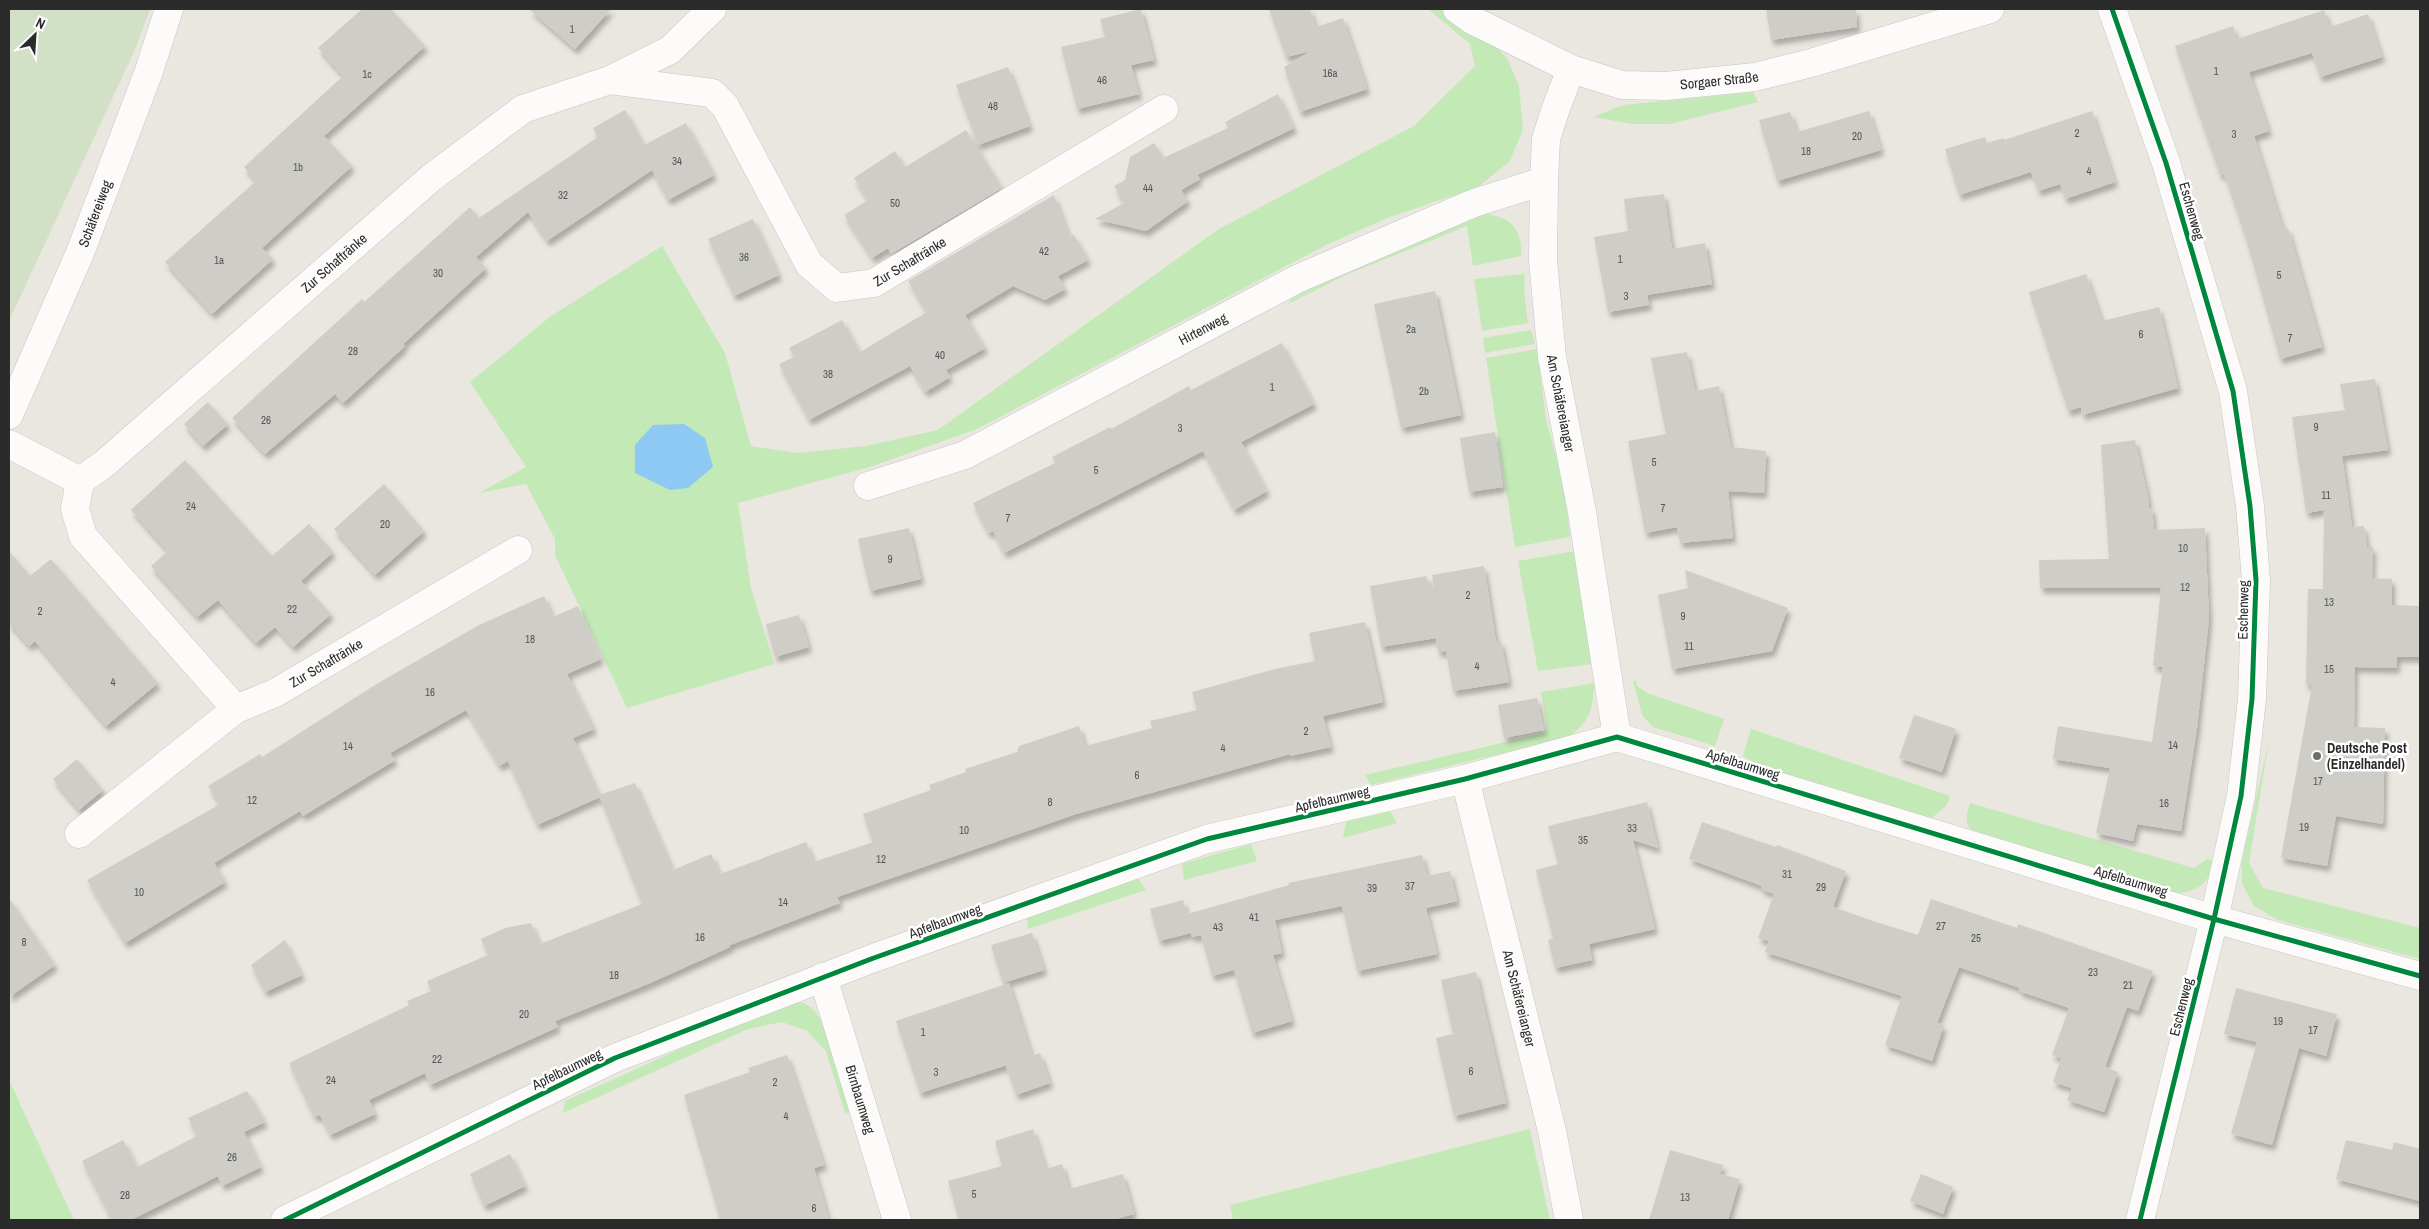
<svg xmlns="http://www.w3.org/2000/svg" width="2429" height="1229" viewBox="0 0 2429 1229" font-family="'Archivo Narrow',sans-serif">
  <defs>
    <filter id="shadow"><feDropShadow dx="3" dy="5.5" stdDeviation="2.5" flood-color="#0004"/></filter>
  </defs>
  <rect width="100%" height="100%" fill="#eae7e0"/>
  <!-- green -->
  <path fill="#c3e9b6" d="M 1428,9 L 1440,9 L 1493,44 L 1507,58 L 1519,86 L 1523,129 L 1510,161 L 1478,187 L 1390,217 L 1328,244 L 977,429 L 870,467 L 738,503 L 751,588 L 774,664 L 627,708 L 555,555 L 555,539 L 526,484 L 479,493 L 526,467 L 470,382 L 551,316 L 662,246 L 725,353 L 751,446 L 798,453 L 866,446 L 938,430 L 1219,229 L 1414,126 L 1475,66 L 1470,44 Z
    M 1753,92 L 1758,102 L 1669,124 L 1633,124 L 1593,117 L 1623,105 Z
    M 1486,214 C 1511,217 1523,230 1521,256 L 1473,266 L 1467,226 L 1348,274 L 1288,304 L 1291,299 L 1343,272 Z
    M 1525,274 L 1524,291 L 1528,323 L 1482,331 L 1474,279 Z
    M 1531,330 L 1535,344 L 1485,353 L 1483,338 Z
    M 1537,349 L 1546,419 L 1564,487 L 1570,537 L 1515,547 L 1486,358 Z
    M 1575,551 L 1581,568 L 1579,585 L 1592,664 L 1538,671 L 1518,561 Z
    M 1633,681 L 1636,681 L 1637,686 L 1647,693 L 1724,719 L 1715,746 L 1653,727 L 1642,715 Z
    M 1595,683 C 1591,712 1592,718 1569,737 L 1371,785 L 1365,775 L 1544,733 L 1547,728 L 1541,692 Z
    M 1751,729 L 1950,796 L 1946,806 L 1929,820 L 1757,765 L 1743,756 Z
    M 2269,740 L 2249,863 L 2263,888 L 2420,928 L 2420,959 L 2278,920 L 2254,906 L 2242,883 L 2242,861 Z
    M 1970,803 L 2194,868 L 2207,859 L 2215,861 C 2206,888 2200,888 2174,895 L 1981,839 C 1965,824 1964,823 1970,803 Z
    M 1390,811 L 1397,823 L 1343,838 L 1346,822 Z
    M 1251,844 L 1257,861 L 1184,880 L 1182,864 Z
    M 1138,878 L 1146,890 L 1028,929 L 1026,913 Z
    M 787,1001 C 804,1001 812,1005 821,1020 L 851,1112 L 845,1113 L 826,1051 L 807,1031 L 782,1022 L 748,1029 L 563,1113 L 565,1101 Z
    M 9,1080 L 74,1220 L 9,1220 Z
    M 1530,1129 L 1550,1220 L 1233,1220 L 1230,1205 Z"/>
  <!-- cemetery -->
  <path fill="#d2e0c6" d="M 9,9 L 150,9 L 137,45 L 9,321 Z"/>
  <!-- water -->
  <path fill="#8dc9f2" d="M 684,424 L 705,438 L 713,467 L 688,488 L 670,490 L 635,473 L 635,445 L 653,425 Z"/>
  <!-- building -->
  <path fill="#cecdc7" filter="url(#shadow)" d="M 362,9 L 391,9 L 425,46 L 324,136 L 352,166 L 262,248 L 273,259 L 212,314 L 165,262 L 256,181 L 244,167 L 343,76 L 318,48 Z
    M 529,9 L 611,9 L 575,49 Z
    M 1141,9 L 1154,60 L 1131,65 L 1139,94 L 1077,109 L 1061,47 L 1105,37 L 1100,19 Z
    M 1269,9 L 1310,9 L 1316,27 L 1343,18 L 1367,89 L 1300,112 L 1284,67 L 1311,51 L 1286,57 Z
    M 1766,9 L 1856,9 L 1857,27 L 1771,40 Z
    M 2324,10 L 2330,27 L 2368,14 L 2382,57 L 2320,77 L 2312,53 L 2249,72 L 2269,131 L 2254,136 L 2283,229 L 2288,228 L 2322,347 L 2280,359 L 2247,242 L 2224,174 L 2220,175 L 2175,46 L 2233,26 L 2237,39 Z
    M 1008,67 L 1030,126 L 978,145 L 956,85 Z
    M 1278,94 L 1294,128 L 1197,175 L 1200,179 L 1181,190 L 1188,201 L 1146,231 L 1095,219 L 1124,203 L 1114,186 L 1125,180 L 1130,157 L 1154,143 L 1163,158 L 1228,128 L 1225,122 Z
    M 625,110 L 644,145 L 686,123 L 714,175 L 668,200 L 652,170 L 547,241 L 528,212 L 476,257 L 486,268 L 403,344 L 405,346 L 343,403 L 335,394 L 265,454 L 232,418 L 362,299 L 364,302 L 470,207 L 479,218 L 598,137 L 593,128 Z
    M 1869,111 L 1881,150 L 1777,181 L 1759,120 L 1790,112 L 1797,132 Z
    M 2092,111 L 2115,182 L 2065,199 L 2060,184 L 2038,191 L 2031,172 L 1959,195 L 1945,149 L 1985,137 L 1987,143 L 2004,138 L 2004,140 Z
    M 966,130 L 1002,188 L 891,254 L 888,248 L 872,258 L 844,215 L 868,200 L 854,178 L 895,151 L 905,167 Z
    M 1664,194 L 1672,249 L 1705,243 L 1712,284 L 1647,295 L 1649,305 L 1608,312 L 1594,237 L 1628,231 L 1624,199 Z
    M 1054,195 L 1069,236 L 1074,235 L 1088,260 L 1058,276 L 1065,289 L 1045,300 L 1013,286 L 965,315 L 985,348 L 946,370 L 950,377 L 925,392 L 910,366 L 809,420 L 779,364 L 794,357 L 789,348 L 842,320 L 860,352 L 927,312 L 908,281 Z
    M 753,219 L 779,275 L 734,296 L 708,239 Z
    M 2086,274 L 2102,321 L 2159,307 L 2178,388 L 2082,415 L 2081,407 L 2068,411 L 2029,292 Z
    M 1435,291 L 1461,415 L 1401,428 L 1374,304 Z
    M 1282,343 L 1314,404 L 1241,442 L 1267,491 L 1234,510 L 1203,451 L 1004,553 L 993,531 L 988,533 L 973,503 L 1055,463 L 1052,457 L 1110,427 L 1111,429 L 1189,386 L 1191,390 Z
    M 1687,352 L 1695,391 L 1719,386 L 1731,447 L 1766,451 L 1764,493 L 1728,491 L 1733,538 L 1680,543 L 1677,527 L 1645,533 L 1628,441 L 1666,434 L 1651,358 Z
    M 2375,379 L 2388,450 L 2342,456 L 2352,527 L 2364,526 L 2367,547 L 2373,547 L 2372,578 L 2392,579 L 2392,605 L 2420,606 L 2420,657 L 2397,657 L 2397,668 L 2355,667 L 2354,727 L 2385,728 L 2383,824 L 2336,816 L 2327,866 L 2281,858 L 2312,685 L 2306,685 L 2308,589 L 2323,589 L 2324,510 L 2306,513 L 2292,417 L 2345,410 L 2340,384 Z
    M 208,402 L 228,424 L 203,446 L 184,424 Z
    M 1495,432 L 1503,487 L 1469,492 L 1460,438 Z
    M 2135,440 L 2148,497 L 2149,508 L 2152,508 L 2154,530 L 2205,528 L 2209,619 L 2197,728 L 2181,831 L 2137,824 L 2133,841 L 2096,833 L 2110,768 L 2053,759 L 2058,726 L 2152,742 L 2163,667 L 2153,666 L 2161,588 L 2040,588 L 2039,560 L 2109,559 L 2101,445 Z
    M 185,460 L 272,556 L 309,524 L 333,552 L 301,581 L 331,614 L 293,647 L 275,627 L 256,643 L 218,600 L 197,617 L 151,566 L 168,551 L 131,510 Z
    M 384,484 L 424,531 L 375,575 L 334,529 Z
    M 909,528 L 921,579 L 870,591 L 858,539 Z
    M 9,551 L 30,576 L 51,559 L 158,683 L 106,726 L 35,641 L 29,646 L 9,623 Z
    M 1484,566 L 1496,642 L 1501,641 L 1509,682 L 1453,691 L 1446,651 L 1438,652 L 1436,638 L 1381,647 L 1370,586 L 1426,576 L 1432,588 L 1434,587 L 1432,575 Z
    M 1685,570 L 1788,608 L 1772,651 L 1672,669 L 1658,595 L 1688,588 Z
    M 544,596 L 553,617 L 578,606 L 601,659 L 567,674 L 594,729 L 573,738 L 600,797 L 537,825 L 508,761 L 499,766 L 466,710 L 390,753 L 395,760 L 303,816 L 300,811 L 214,863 L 225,882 L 125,943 L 87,880 L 220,804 L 208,786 L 260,754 L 262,757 L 375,685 L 477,626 Z
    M 799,615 L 809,647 L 775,657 L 766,624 Z
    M 1365,622 L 1383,702 L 1323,716 L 1331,747 L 1290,756 L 1290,754 L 1076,814 L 837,897 L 840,903 L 730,945 L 730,947 L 648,984 L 555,1021 L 558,1027 L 430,1085 L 425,1073 L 369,1100 L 375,1114 L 330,1135 L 320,1115 L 314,1117 L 289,1063 L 409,1005 L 407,1001 L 431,991 L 427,981 L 488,955 L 481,939 L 505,928 L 531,923 L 540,944 L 642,904 L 599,795 L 635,783 L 673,870 L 711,854 L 720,874 L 806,842 L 814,862 L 873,842 L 863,814 L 931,790 L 929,785 L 966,772 L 965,769 L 1017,752 L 1019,746 L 1079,726 L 1085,746 L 1152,728 L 1150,721 L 1197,710 L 1192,692 L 1275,669 L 1315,661 L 1309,633 Z
    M 1537,698 L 1544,730 L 1504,738 L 1498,705 Z
    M 1914,715 L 1956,729 L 1942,772 L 1899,758 Z
    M 77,759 L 103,790 L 79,810 L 53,779 Z
    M 1647,802 L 1658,848 L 1633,840 L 1655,929 L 1589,944 L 1592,960 L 1555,968 L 1548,940 L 1553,938 L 1536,870 L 1558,864 L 1548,826 Z
    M 1702,822 L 1776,847 L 1777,845 L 1846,871 L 1833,907 L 1873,921 L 1918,935 L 1931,899 L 2017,928 L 2018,924 L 2153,971 L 2138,1011 L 2127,1007 L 2105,1067 L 2118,1072 L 2104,1112 L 2067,1100 L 2072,1088 L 2053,1082 L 2061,1058 L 2052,1055 L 2069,1008 L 2019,991 L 2020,988 L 1959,967 L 1937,1023 L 1944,1025 L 1932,1061 L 1885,1045 L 1902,996 L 1765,952 L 1769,941 L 1758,938 L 1774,894 L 1761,889 L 1762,886 L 1689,859 Z
    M 1422,855 L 1427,876 L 1450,871 L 1457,901 L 1426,908 L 1437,954 L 1357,971 L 1342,906 L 1275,920 L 1282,953 L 1273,955 L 1292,1021 L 1252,1033 L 1234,970 L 1212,976 L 1201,935 L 1192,937 L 1191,933 L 1159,941 L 1150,909 L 1183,900 L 1187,914 L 1289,885 L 1288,883 Z
    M 9,898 L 55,965 L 9,997 Z
    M 1032,933 L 1044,970 L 1003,983 L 991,945 Z
    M 285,940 L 302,975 L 265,992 L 251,965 Z
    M 1476,972 L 1506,1103 L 1454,1116 L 1436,1038 L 1453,1034 L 1441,980 Z
    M 1009,983 L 1032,1056 L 1040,1053 L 1050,1083 L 1016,1095 L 1006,1066 L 1013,1063 L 920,1093 L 896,1021 Z
    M 2236,988 L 2337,1014 L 2326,1056 L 2299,1048 L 2272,1145 L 2231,1134 L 2257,1042 L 2224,1034 Z
    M 787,1055 L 824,1165 L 814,1168 L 829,1220 L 720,1220 L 684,1095 L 750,1072 L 748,1068 Z
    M 247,1091 L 265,1122 L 244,1132 L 261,1167 L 222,1186 L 218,1176 L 131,1220 L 112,1220 L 82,1161 L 123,1140 L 137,1167 L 197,1136 L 188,1118 Z
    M 1033,1129 L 1046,1169 L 1062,1164 L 1069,1189 L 1123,1174 L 1134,1214 L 1112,1220 L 959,1220 L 948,1181 L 1002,1166 L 995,1141 Z
    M 2346,1140 L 2392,1150 L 2394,1142 L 2420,1149 L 2420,1201 L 2336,1179 Z
    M 1670,1150 L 1723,1165 L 1720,1174 L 1740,1179 L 1728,1220 L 1649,1220 Z
    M 510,1154 L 525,1186 L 484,1206 L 470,1174 Z
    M 1921,1174 L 1953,1187 L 1943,1214 L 1910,1201 Z"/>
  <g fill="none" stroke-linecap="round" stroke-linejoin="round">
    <defs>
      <g id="minor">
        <path id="s1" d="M 1457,9 L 1472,20 L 1571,69 L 1622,85 L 1666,86 L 1755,77 L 1811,63 L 1990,9"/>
        <path d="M 2112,9 L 2166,163 L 2233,391 L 2250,506 L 2256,580 L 2252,699 L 2241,796 L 2214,919 L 2140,1220"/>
        <path id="s2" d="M 1571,69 L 1556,108 L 1546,139 L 1544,181 L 1543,260 L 1552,357 L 1582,512 L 1617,737"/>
        <path id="s3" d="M 610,80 L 712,93 L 725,106 L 809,264 L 837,288 L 874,283 L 1164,109"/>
        <path id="s4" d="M 9,415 L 80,253 L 149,71 L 169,9"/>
        <path id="s5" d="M 9,444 L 80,481 L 104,464 L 431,178 L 523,109 L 610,80 L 670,50 L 712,9"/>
        <path d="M 80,481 L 75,509 L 83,536 L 236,709"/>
        <path id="s6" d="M 868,486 L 965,455 L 1297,279 L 1474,203 L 1544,181"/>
        <path id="s7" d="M 1465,779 L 1552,1131 L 1569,1220"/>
        <path id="s8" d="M 79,834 L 236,709 L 275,693 L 518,550"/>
        <path id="s9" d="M 823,977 L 897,1220"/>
        <path d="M 285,1220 L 615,1058 L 871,959 L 1207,839 L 1465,779 L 1617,737 L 2214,919 L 2420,976"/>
      </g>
    </defs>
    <!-- minor casing -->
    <use href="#minor" stroke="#c7c6c6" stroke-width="29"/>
    <!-- minor -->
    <use href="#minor" stroke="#fcfbfa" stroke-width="28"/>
    <defs>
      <path id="cycleway" d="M 2112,9 L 2166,163 L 2233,391 L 2250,506 L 2256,580 L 2252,699 L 2241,796 L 2214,919 L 2140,1220
        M 285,1220 L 615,1058 L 871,959 L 1207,839 L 1465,779 L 1617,737 L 2214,919 L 2420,976"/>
    </defs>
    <!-- cycleway casing -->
    <use href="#cycleway" stroke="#fff" stroke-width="8"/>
    <!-- cycleway -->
    <use href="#cycleway" stroke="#00873e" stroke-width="5"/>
  </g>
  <!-- markers -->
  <circle fill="#6e6d6a" stroke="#fff" stroke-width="2" cx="2317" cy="756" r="5"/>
  <g text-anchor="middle" stroke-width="5" stroke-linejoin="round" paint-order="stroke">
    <!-- number labels -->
    <g font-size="11" fill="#565554">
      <text x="572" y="33">1</text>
      <text x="2216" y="75">1</text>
      <text x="1330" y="77">16a</text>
      <text x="367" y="78">1c</text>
      <text x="1102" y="84">46</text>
      <text x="993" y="110">48</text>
      <text x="2077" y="137">2</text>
      <text x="2234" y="138">3</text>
      <text x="1857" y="140">20</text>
      <text x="1806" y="155">18</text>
      <text x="677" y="165">34</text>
      <text x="298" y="171">1b</text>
      <text x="2089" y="175">4</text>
      <text x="1148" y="192">44</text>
      <text x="563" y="199">32</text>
      <text x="895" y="207">50</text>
      <text x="1044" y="255">42</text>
      <text x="744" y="261">36</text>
      <text x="1620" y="263">1</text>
      <text x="219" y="264">1a</text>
      <text x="438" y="277">30</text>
      <text x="2279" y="279">5</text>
      <text x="1626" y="300">3</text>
      <text x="1411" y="333">2a</text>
      <text x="2141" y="338">6</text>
      <text x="2290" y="342">7</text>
      <text x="353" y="355">28</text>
      <text x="940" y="359">40</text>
      <text x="828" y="378">38</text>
      <text x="1272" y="391">1</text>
      <text x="1424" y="395">2b</text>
      <text x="266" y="424">26</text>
      <text x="2316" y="431">9</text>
      <text x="1180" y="432">3</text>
      <text x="1654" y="466">5</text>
      <text x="1096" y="474">5</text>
      <text x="2326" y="499">11</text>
      <text x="191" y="510">24</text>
      <text x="1663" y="512">7</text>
      <text x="1008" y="522">7</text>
      <text x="385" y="528">20</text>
      <text x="2183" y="552">10</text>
      <text x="890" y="563">9</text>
      <text x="2185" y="591">12</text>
      <text x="1468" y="599">2</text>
      <text x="2329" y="606">13</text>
      <text x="292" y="613">22</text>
      <text x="40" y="615">2</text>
      <text x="1683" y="620">9</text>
      <text x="530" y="643">18</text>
      <text x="1689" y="650">11</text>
      <text x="1477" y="670">4</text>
      <text x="2329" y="673">15</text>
      <text x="113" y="686">4</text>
      <text x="430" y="696">16</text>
      <text x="1306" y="735">2</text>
      <text x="2173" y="749">14</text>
      <text x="348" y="750">14</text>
      <text x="1223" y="752">4</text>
      <text x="1137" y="779">6</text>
      <text x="2318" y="785">17</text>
      <text x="252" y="804">12</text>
      <text x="1050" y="806">8</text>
      <text x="2164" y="807">16</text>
      <text x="2304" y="831">19</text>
      <text x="1632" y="832">33</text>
      <text x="964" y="834">10</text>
      <text x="1583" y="844">35</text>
      <text x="881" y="863">12</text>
      <text x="1787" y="878">31</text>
      <text x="1410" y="890">37</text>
      <text x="1821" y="891">29</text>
      <text x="1372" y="892">39</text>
      <text x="139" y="896">10</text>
      <text x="783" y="906">14</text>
      <text x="1254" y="921">41</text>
      <text x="1941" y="930">27</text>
      <text x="1218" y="931">43</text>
      <text x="700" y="941">16</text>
      <text x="1976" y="942">25</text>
      <text x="24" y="946">8</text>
      <text x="2093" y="976">23</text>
      <text x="614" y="979">18</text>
      <text x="2128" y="989">21</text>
      <text x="524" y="1018">20</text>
      <text x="2278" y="1025">19</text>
      <text x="2313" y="1034">17</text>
      <text x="923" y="1036">1</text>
      <text x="437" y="1063">22</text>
      <text x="1471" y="1075">6</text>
      <text x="936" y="1076">3</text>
      <text x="331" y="1084">24</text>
      <text x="775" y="1086">2</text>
      <text x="786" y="1120">4</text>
      <text x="232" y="1161">26</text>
      <text x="974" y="1198">5</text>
      <text x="125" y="1199">28</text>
      <text x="1685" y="1201">13</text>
      <text x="814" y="1212">6</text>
    </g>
    <!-- street labels -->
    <g font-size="14" fill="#2b2b2b" stroke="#fff">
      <text dy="5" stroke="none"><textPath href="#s1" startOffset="280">Sorgaer Straße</textPath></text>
      <text transform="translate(2192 211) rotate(74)" y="5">Eschenweg</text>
      <text dy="5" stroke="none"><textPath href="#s4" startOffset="219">Schäfereiweg</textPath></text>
      <text dy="5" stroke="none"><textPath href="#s3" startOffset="416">Zur Schaftränke</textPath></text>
      <text dy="5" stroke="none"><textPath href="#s5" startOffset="415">Zur Schaftränke</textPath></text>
      <text dy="5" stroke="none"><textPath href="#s6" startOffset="371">Hirtenweg</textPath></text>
      <text dy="5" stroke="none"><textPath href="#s2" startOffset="340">Am Schäfereianger</textPath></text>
      <text transform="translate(2243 610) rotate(-89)" y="5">Eschenweg</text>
      <text dy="5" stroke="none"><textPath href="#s8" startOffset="302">Zur Schaftränke</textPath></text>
      <text transform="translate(1743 764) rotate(17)" y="5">Apfelbaumweg</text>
      <text transform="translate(1332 799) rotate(-13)" y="5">Apfelbaumweg</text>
      <text transform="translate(2131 881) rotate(17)" y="5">Apfelbaumweg</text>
      <text transform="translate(945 921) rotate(-20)" y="5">Apfelbaumweg</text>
      <text dy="5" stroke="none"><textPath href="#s7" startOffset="226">Am Schäfereianger</textPath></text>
      <text transform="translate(2181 1007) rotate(-76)" y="5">Eschenweg</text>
      <text transform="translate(567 1069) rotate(-26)" y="5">Apfelbaumweg</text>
      <text dy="5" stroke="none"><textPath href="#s9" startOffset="128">Birnbaumweg</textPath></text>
    </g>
    <!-- poi labels -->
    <g font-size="14" font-weight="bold" fill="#2b2b2b" stroke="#fff" text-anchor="start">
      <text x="2327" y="753">Deutsche Post<tspan x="2327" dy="16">(Einzelhandel)</tspan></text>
    </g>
  </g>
  <!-- border -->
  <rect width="2429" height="1229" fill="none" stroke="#2b2b2b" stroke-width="20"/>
  <!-- north arrow -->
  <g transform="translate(35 35) rotate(25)" stroke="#ffffff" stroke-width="4" paint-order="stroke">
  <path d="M0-4L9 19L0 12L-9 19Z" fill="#2b2b2b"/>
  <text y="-8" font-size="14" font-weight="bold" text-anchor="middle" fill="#2b2b2b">N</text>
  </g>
</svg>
